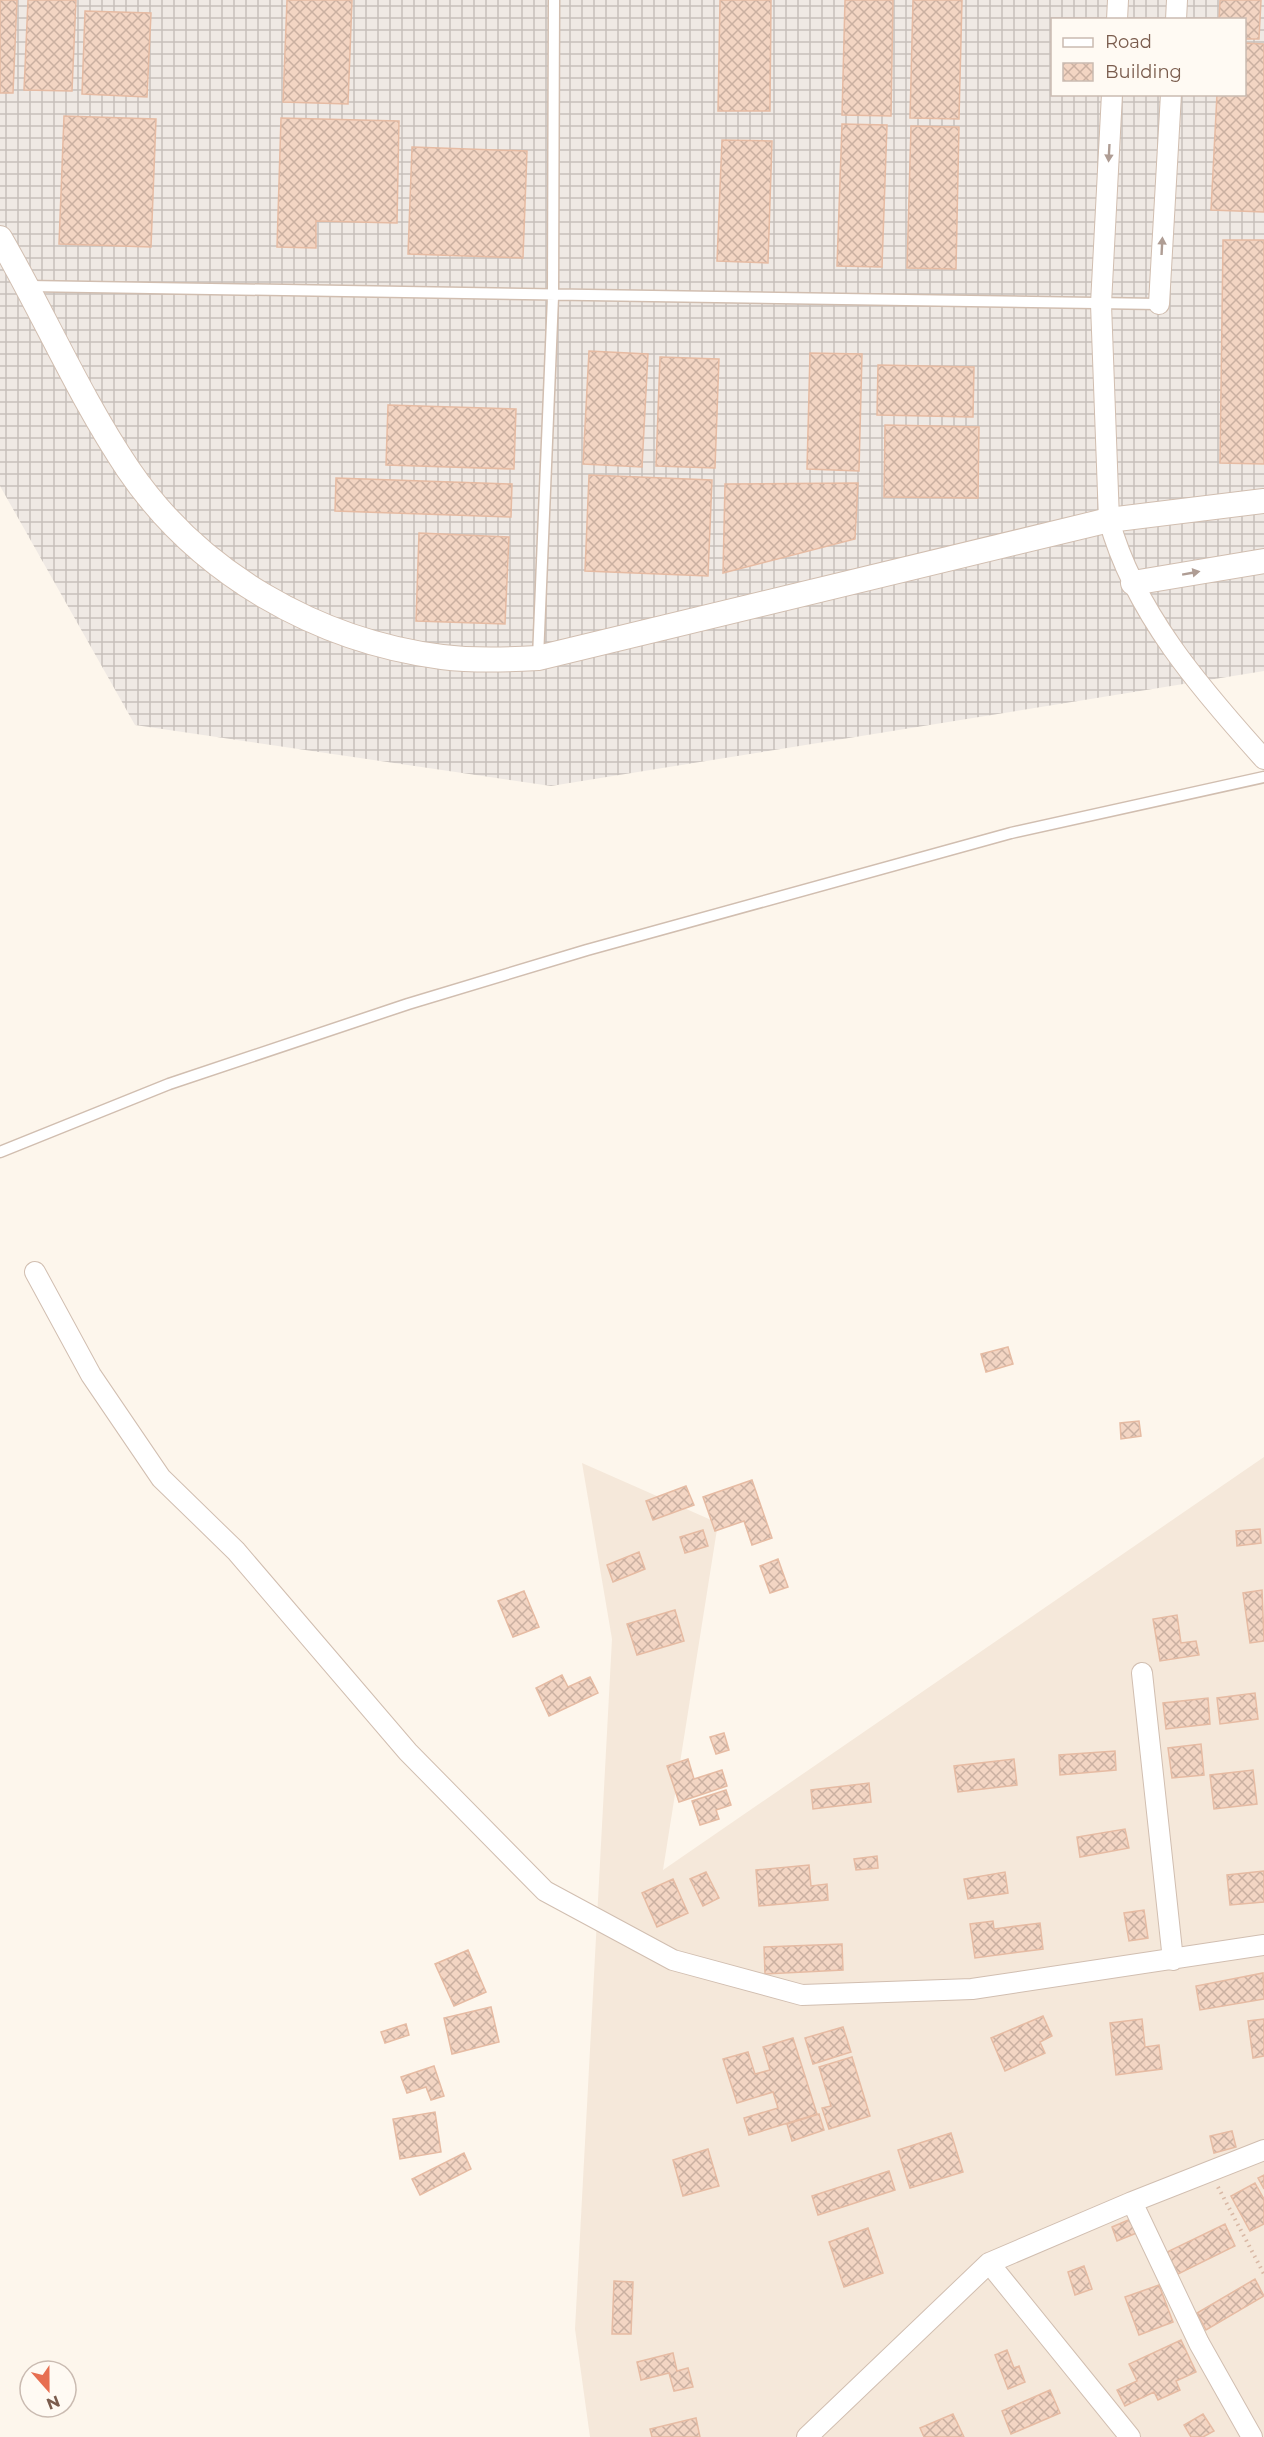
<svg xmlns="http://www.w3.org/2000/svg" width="1264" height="2437" viewBox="0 0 1264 2437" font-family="Montserrat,sans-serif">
  <defs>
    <pattern id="industrial-grid" width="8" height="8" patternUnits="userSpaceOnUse" patternTransform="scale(1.5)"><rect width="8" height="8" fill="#efe9e4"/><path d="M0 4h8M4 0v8" fill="none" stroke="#c7c0bb"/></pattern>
    <pattern id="building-cross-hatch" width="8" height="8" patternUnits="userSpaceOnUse" patternTransform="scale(1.5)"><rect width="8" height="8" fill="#f3d5c3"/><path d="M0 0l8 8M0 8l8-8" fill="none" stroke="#cab0a1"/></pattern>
  </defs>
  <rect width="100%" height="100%" fill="#fdf6ec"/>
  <!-- residential -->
  <path fill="#f5e8da" d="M 1264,1457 L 1264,2437 L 590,2437 L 575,2329 L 612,1639 L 582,1463 L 718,1523 L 663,1870 Z"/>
  <!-- industrial -->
  <path fill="url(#industrial-grid)" fill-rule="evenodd" d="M 0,0 L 1264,0 L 1264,671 L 551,786 L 135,725 L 0,486 ZM 1052,20 L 1244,20 L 1244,94 L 1052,94 Z"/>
  <!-- building -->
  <path fill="url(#building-cross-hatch)" stroke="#e6bba3" stroke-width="1.5" d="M 0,0 L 17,0 L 13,93 L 0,93 Z
    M 28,0 L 76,0 L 72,91 L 24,90 Z
    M 287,0 L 352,0 L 348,104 L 283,102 Z
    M 720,0 L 771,0 L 770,111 L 718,111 Z
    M 845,0 L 893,0 L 891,116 L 842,115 Z
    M 913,0 L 962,0 L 959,119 L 910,118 Z
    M 1220,0 L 1261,0 L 1259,39 L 1244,39 L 1244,20 L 1219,20 Z
    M 85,11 L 151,13 L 147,97 L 82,94 Z
    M 1244,43 L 1264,44 L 1264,212 L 1211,210 L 1217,94 L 1244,94 Z
    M 64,116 L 156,119 L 151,247 L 59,244 Z
    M 281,118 L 399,121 L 397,223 L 316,221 L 316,248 L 277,247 Z
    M 842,124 L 887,125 L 882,267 L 837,266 Z
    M 911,126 L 959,127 L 956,269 L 907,268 Z
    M 722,140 L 772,141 L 768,263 L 717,261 Z
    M 412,147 L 527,151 L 523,258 L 408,254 Z
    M 1223,240 L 1264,240 L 1264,464 L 1220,463 Z
    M 589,351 L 648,354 L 642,467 L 583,464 Z
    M 810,353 L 862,354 L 859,471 L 807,469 Z
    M 660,357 L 719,359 L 715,468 L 656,466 Z
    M 878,365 L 974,367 L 973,417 L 877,415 Z
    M 388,405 L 516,409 L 514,469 L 386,465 Z
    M 885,425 L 979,427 L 978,498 L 884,497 Z
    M 589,475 L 712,480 L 708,576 L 585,571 Z
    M 336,478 L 512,484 L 511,517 L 335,511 Z
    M 858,483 L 855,539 L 723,573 L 725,484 Z
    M 419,533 L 509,537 L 505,624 L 416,621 Z
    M 1008,1347 L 1013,1364 L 986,1372 L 981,1354 Z
    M 1139,1421 L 1141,1436 L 1121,1439 L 1120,1423 Z
    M 752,1480 L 772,1538 L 752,1545 L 744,1521 L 715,1531 L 703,1497 Z
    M 686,1486 L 694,1505 L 653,1520 L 646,1501 Z
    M 1260,1529 L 1261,1543 L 1237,1546 L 1236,1531 Z
    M 703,1530 L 708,1546 L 685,1553 L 680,1537 Z
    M 639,1552 L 645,1569 L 613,1582 L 607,1565 Z
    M 778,1559 L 788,1587 L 770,1593 L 760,1566 Z
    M 1262,1590 L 1264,1641 L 1250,1643 L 1243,1593 Z
    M 524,1591 L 539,1627 L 513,1637 L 498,1601 Z
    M 675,1610 L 684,1641 L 637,1655 L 627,1624 Z
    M 1177,1615 L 1181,1643 L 1196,1641 L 1199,1655 L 1160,1661 L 1153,1619 Z
    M 562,1675 L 568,1687 L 590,1677 L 598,1693 L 549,1716 L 536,1688 Z
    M 1255,1693 L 1258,1719 L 1220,1724 L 1217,1698 Z
    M 1208,1698 L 1210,1724 L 1166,1729 L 1163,1703 Z
    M 724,1733 L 729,1750 L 716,1754 L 710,1737 Z
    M 1201,1744 L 1204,1775 L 1172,1778 L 1168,1748 Z
    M 1115,1751 L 1116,1770 L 1060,1775 L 1059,1755 Z
    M 688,1759 L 694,1779 L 722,1770 L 727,1786 L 679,1802 L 667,1766 Z
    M 1014,1759 L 1017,1785 L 958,1792 L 954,1766 Z
    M 1253,1770 L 1257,1804 L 1214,1809 L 1210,1775 Z
    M 869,1783 L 871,1802 L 813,1809 L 811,1790 Z
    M 726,1790 L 731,1805 L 716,1810 L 719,1819 L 700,1825 L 692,1801 Z
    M 1125,1829 L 1129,1848 L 1080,1857 L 1077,1837 Z
    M 877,1856 L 878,1868 L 856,1870 L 854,1859 Z
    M 809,1865 L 811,1886 L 827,1884 L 828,1900 L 759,1906 L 756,1870 Z
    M 1264,1871 L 1264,1902 L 1230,1905 L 1227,1875 Z
    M 706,1872 L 719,1898 L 703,1906 L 690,1879 Z
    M 1005,1872 L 1008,1893 L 968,1899 L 964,1879 Z
    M 673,1879 L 688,1913 L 657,1927 L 642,1893 Z
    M 1144,1910 L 1148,1938 L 1129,1941 L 1124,1913 Z
    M 993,1921 L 994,1929 L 1040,1923 L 1043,1949 L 975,1958 L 970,1924 Z
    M 842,1944 L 843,1970 L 765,1974 L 764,1947 Z
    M 468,1950 L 486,1992 L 454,2006 L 435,1964 Z
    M 1263,1973 L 1264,1999 L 1200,2010 L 1196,1986 Z
    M 491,2007 L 499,2042 L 452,2054 L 444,2018 Z
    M 1043,2016 L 1052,2036 L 1040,2042 L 1045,2053 L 1005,2071 L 991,2038 Z
    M 1142,2019 L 1145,2047 L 1159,2045 L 1162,2069 L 1116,2075 L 1110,2023 Z
    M 1264,2019 L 1264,2056 L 1253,2058 L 1248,2021 Z
    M 406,2024 L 409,2035 L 385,2043 L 381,2032 Z
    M 843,2027 L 851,2052 L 813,2064 L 805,2038 Z
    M 793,2038 L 817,2114 L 749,2135 L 744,2118 L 778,2108 L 773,2092 L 737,2103 L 723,2059 L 748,2052 L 755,2074 L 770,2070 L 763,2047 Z
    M 852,2057 L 870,2116 L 829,2129 L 822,2108 L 831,2106 L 819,2067 Z
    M 434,2066 L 444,2096 L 431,2100 L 426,2087 L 407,2093 L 401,2077 Z
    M 435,2112 L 441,2152 L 400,2159 L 393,2119 Z
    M 819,2114 L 824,2130 L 792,2141 L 787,2124 Z
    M 1232,2131 L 1236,2147 L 1214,2153 L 1210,2136 Z
    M 951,2133 L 963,2172 L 910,2188 L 898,2150 Z
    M 708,2149 L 719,2186 L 683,2196 L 673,2160 Z
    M 464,2153 L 471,2169 L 420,2195 L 412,2179 Z
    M 889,2171 L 895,2190 L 818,2215 L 812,2196 Z
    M 1264,2175 L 1264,2189 L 1258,2178 Z
    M 1255,2183 L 1264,2199 L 1264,2224 L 1250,2231 L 1231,2196 Z
    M 1133,2218 L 1139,2232 L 1117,2241 L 1112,2227 Z
    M 1225,2224 L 1235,2246 L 1178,2274 L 1167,2252 Z
    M 868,2228 L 883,2273 L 844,2287 L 829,2242 Z
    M 1084,2266 L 1092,2289 L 1075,2295 L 1068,2272 Z
    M 1255,2279 L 1264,2296 L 1206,2330 L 1197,2313 Z
    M 614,2281 L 633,2282 L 631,2334 L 612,2334 Z
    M 1159,2285 L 1173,2322 L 1139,2335 L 1125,2297 Z
    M 1181,2340 L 1196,2372 L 1176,2381 L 1180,2390 L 1158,2400 L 1154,2392 L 1125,2406 L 1117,2390 L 1137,2381 L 1129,2364 Z
    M 1007,2350 L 1014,2368 L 1019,2366 L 1025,2382 L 1008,2389 L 995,2355 Z
    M 673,2353 L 677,2371 L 688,2368 L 693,2387 L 674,2391 L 669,2373 L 641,2380 L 637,2362 Z
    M 1050,2390 L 1060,2413 L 1011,2434 L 1002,2411 Z
    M 953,2414 L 964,2437 L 924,2437 L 920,2428 Z
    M 1203,2414 L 1214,2431 L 1203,2437 L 1191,2437 L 1184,2425 Z
    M 696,2418 L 700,2437 L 652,2437 L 650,2429 Z"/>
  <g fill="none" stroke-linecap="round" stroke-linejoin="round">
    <defs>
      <path id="service" d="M 28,286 L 1159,304
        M 538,658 L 553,297 L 554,0
        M 0,1152 L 169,1084 L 408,1004 L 587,950 L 1011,833 L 1264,777"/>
      <path id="minor" d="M 1117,20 L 1118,0
        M 1176,20 L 1177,0
        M 1112,94 L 1101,304 L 1109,520 C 1134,612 1201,689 1264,759
        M 1159,304 L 1171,94
        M 35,1272 L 91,1375 L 161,1478 L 236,1551 L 408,1752 L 545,1891 L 673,1960 L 802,1995 L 972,1989 L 1264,1945
        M 1142,1673 L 1173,1960
        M 1132,2202 L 1199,2343 L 1252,2437
        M 989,2263 L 1130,2437
        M 807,2437 L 989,2263 L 1132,2202 L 1264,2150"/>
      <path id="tertiary" d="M 0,238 C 44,314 79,396 128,469 C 199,574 318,641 442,657 C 474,661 506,660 538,658 L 1109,520 L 1264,501
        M 1133,583 L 1264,561"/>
    </defs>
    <!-- service casing -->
    <use href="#service" stroke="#d1beb0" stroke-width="13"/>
    <!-- minor casing -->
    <use href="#minor" stroke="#d1beb0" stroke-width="22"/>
    <!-- tertiary casing -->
    <use href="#tertiary" stroke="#d1beb0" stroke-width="26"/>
    <!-- path -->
    <path stroke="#d9b8a5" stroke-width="4" stroke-dasharray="1.5 4.5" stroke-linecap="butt" d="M 1218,2187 L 1264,2274"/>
    <!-- service -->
    <use href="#service" stroke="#fff" stroke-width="10"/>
    <!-- minor -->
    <use href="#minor" stroke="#fff" stroke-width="20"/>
    <!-- tertiary -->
    <use href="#tertiary" stroke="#fff" stroke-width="24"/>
  </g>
  <!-- one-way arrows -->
  <defs><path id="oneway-solid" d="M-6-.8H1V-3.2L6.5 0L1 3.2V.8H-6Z" transform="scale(1.5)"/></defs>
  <g fill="#af9d94">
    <use href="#oneway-solid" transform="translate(1109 153) rotate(93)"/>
    <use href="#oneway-solid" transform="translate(1162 246) rotate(-87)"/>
    <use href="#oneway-solid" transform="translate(1191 573) rotate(-10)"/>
  </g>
  <!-- legend -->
  <rect x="1051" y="18" width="195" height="78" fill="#fffaf3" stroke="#cabbb1" stroke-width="1.5"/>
  <rect x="1063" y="38" width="30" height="9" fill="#ffffff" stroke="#cabbb1" stroke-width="1.5"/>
  <text x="1105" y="48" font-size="18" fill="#7a5c4d">Road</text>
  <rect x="1063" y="63" width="30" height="18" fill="url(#building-cross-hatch)" stroke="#cabbb1" stroke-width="1.5"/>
  <text x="1105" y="78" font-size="18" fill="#7a5c4d">Building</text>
  <!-- north arrow -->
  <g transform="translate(48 2389) rotate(159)"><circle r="28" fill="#fffaf3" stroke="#cabbb1" stroke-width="1.5"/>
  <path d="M0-4.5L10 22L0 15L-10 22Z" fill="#e76f51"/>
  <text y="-9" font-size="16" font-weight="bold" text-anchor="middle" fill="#7a5c4d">N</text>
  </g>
</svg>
